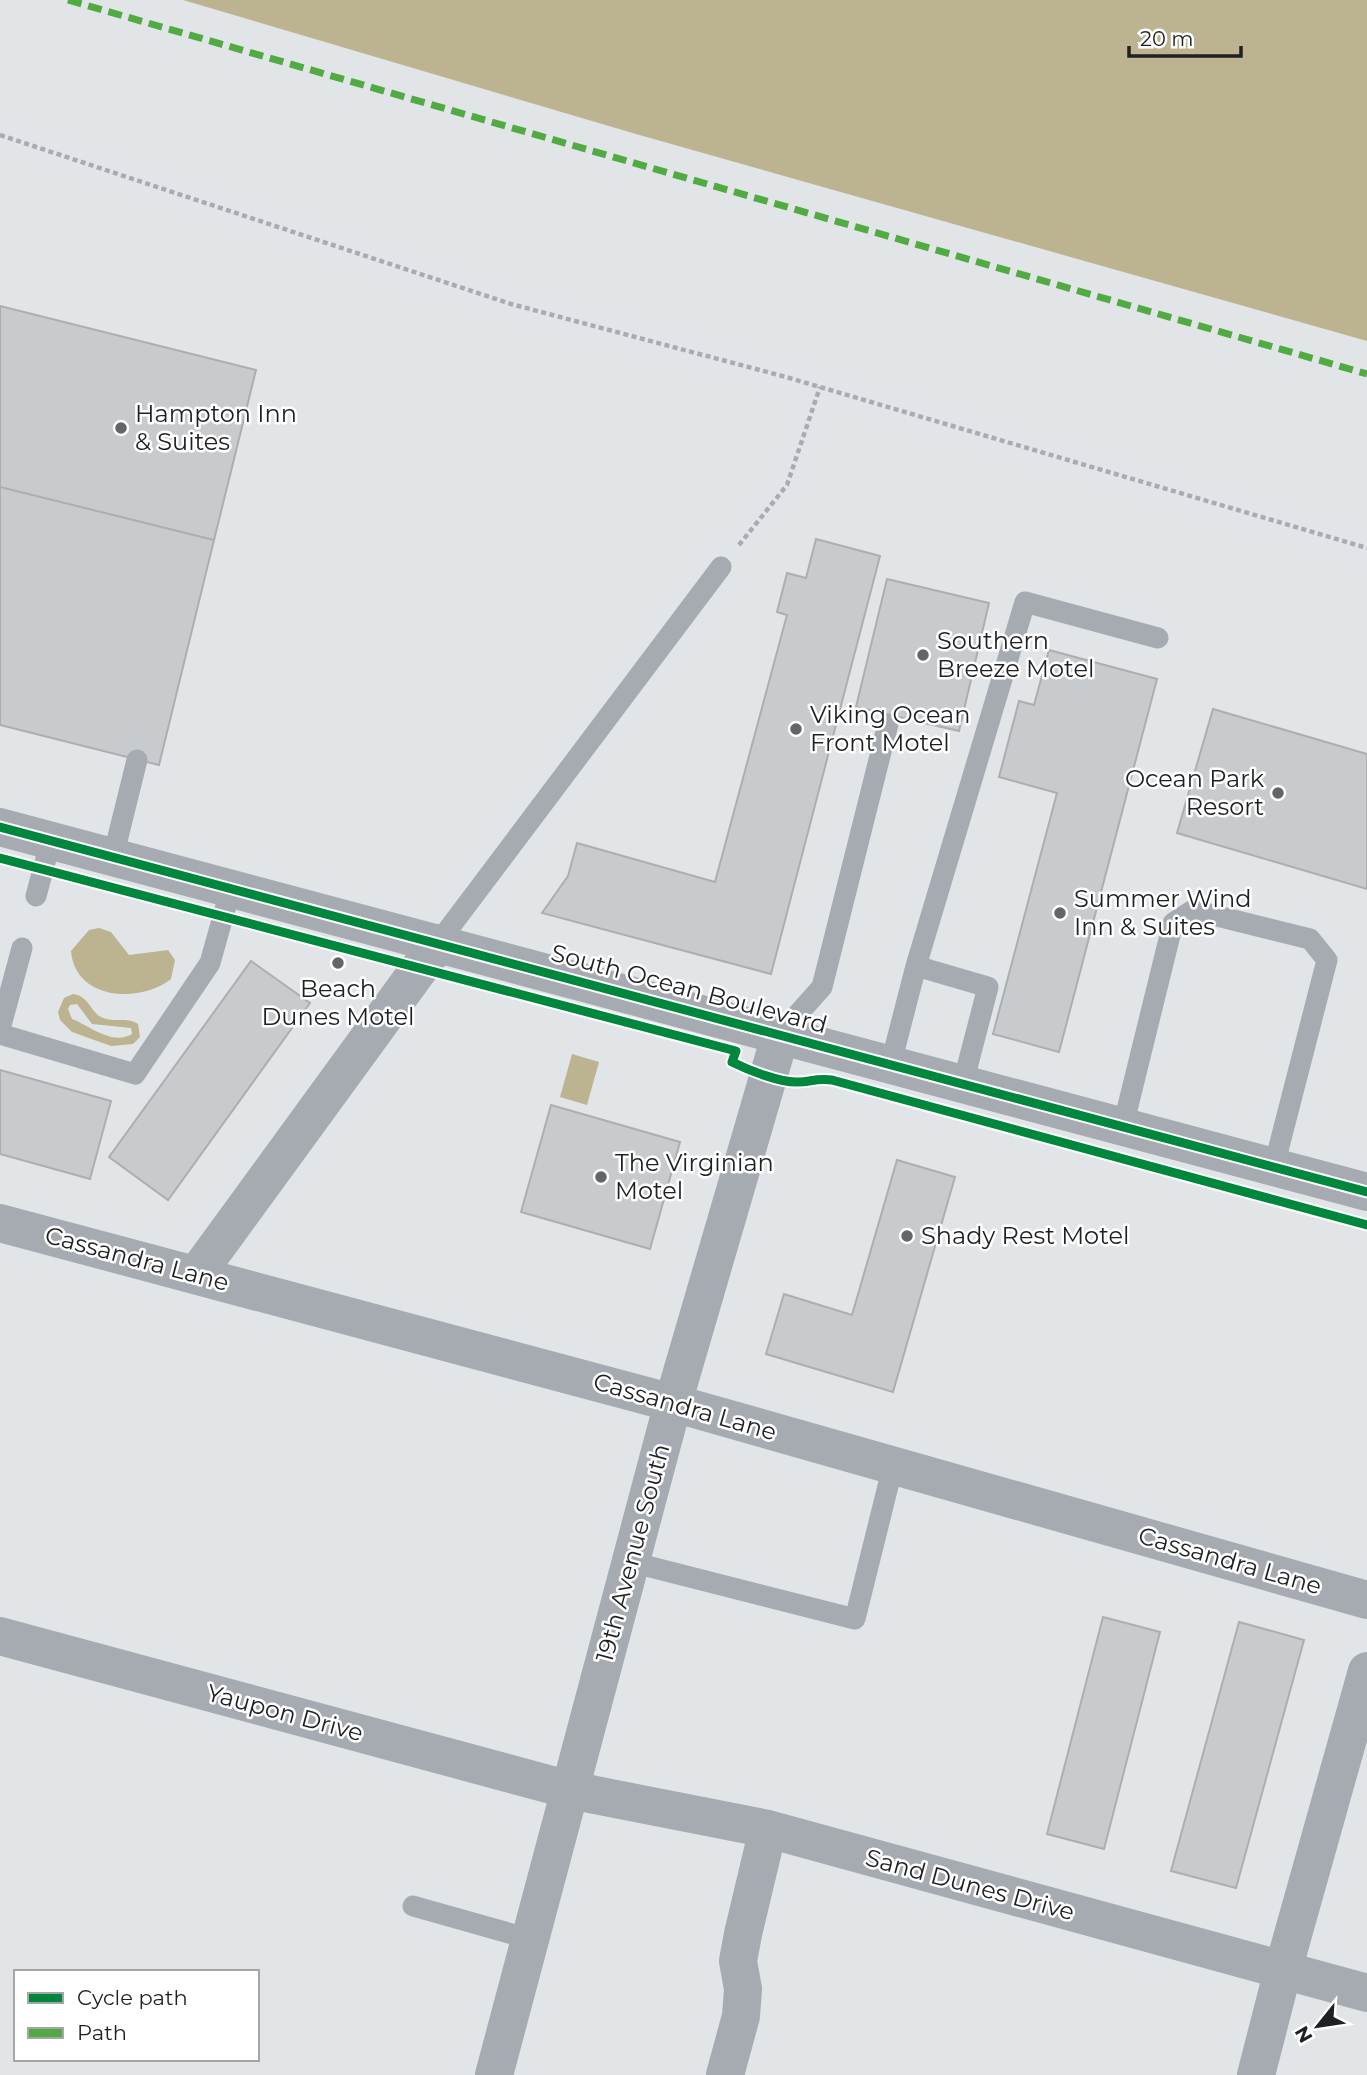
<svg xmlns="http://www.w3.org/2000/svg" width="1367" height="2075" viewBox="0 0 1367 2075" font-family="Montserrat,sans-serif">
  <rect width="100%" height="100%" fill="#e2e5e8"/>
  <!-- water -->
  <path fill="#bcb390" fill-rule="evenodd" d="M 183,0 L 1367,0 L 1367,341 L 636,134 Z
    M 99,928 L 111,932 L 129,955 L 168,950 L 175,960 L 171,979 C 139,1004 75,1000 71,951 L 89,930 Z
    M 73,994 C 88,996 89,1008 99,1016 C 112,1024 127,1016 138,1024 L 140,1037 L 133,1044 L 111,1046 L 72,1032 L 60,1020 L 58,1012 L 64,998 ZM 77,1004 L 92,1024 L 131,1028 L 132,1034 C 113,1046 90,1026 72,1019 L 68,1009 L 70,1005 Z
    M 572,1054 L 599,1062 L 587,1105 L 560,1097 Z"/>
  <!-- building -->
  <path fill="#c8cbcd" stroke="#acaeb0" stroke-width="2" d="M 0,306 L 256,370 L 214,540 L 0,487 Z
    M 0,487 L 214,540 L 159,765 L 0,725 Z
    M 816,539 L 880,556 L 771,974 L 542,913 L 568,876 L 577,843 L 715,882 L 787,615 L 777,612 L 787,573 L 806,578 Z
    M 887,579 L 989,603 L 959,731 L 856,707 Z
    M 1049,650 L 1157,679 L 1059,1052 L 993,1034 L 1057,793 L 999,777 L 1019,701 L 1034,705 Z
    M 1213,709 L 1367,754 L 1367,889 L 1177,833 Z
    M 251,961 L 310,1003 L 168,1200 L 109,1157 Z
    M 0,1070 L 111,1101 L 90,1179 L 0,1154 Z
    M 551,1105 L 680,1142 L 650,1249 L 521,1212 Z
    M 897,1160 L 955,1177 L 893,1392 L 766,1354 L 784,1294 L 852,1315 Z
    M 1103,1617 L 1160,1632 L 1104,1849 L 1047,1834 Z
    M 1239,1622 L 1304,1640 L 1236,1888 L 1171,1871 Z"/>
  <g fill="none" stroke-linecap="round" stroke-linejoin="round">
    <!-- path -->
    <path stroke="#a8abb0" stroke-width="4.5" stroke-dasharray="5 3.5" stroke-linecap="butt" d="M 0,135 L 511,304 L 786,377 L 1367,548
      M 739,545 L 787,485 L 820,387"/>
    <!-- lane -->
    <path stroke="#a6abb1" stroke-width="21" d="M 113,857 L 137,760
      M 36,896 L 51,840
      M 438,943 L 721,567
      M 916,966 L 988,987 L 963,1083
      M 0,1029 L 22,948
      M 781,1033 L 822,987 L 888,724
      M 0,1034 L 135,1074 L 210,963 L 231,888
      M 891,1063 L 916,966 L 1025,602 L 1158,638
      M 1123,1126 L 1173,923 L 1193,910 L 1310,939 L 1327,960 L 1274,1166
      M 631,1562 L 855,1619 L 893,1466
      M 413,1906 L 530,1939"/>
    <!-- street -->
    <path stroke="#a6abb1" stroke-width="38" d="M 0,1223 L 673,1403 L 1367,1600
      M 196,1275 L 438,943
      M 0,1636 L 570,1790 L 768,1829 L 1367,1993
      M 494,2075 L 673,1403 L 781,1033
      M 725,2075 L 741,2016 L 743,1989 L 738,1961 L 743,1934 L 768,1829
      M 1256,2075 L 1283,1970 L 1367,1671"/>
    <!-- secondary -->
    <path stroke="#a6aab1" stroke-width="38" d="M 0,827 L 1367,1192"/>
    <!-- quiet -->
    <path stroke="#52aa43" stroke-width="7" stroke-dasharray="14 7" stroke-linecap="butt" d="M 68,0 L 1367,374"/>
    <defs>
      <path id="cycleway" d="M 0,827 L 1367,1192
        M 0,858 L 736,1051 L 732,1062 C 748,1070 781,1083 798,1082 C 811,1082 815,1078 832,1080 L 1367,1225"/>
    </defs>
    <!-- cycleway casing -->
    <use href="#cycleway" stroke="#fff" stroke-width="13"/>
    <!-- cycleway -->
    <use href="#cycleway" stroke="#00873e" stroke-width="9"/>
  </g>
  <!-- markers -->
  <g fill="#636567" stroke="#fff" stroke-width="2.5">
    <circle cx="121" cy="428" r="7"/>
    <circle cx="923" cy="655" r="7"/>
    <circle cx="796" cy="729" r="7"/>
    <circle cx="1278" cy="793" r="7"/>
    <circle cx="1060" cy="913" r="7"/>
    <circle cx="338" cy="963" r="7"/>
    <circle cx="601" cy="1177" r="7"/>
    <circle cx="907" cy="1236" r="7"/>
  </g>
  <g text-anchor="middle" stroke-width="5" stroke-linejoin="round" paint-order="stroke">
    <!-- poi labels -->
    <g font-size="24" fill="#1e2022" stroke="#fff" text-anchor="start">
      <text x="135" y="422">Hampton Inn<tspan x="135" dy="28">&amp; Suites</tspan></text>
      <text x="937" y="649">Southern<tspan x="937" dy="28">Breeze Motel</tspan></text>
      <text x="810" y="723">Viking Ocean<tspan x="810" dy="28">Front Motel</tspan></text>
      <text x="1264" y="787" text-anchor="end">Ocean Park<tspan x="1264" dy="28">Resort</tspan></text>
      <text x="1074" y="907">Summer Wind<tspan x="1074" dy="28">Inn &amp; Suites</tspan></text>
      <text x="338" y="997" text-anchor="middle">Beach<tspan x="338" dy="28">Dunes Motel</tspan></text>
      <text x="615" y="1171">The Virginian<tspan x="615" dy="28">Motel</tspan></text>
      <text x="921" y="1244">Shady Rest Motel</text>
    </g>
    <!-- street labels -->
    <g font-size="24" fill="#1e2022" stroke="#fff">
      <text transform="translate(689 989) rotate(15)" y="8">South Ocean Boulevard</text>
      <text transform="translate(137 1259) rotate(15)" y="8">Cassandra Lane</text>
      <text transform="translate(685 1407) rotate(16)" y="8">Cassandra Lane</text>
      <text transform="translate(633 1553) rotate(-75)" y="8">19th Avenue South</text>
      <text transform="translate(1230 1561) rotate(16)" y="8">Cassandra Lane</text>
      <text transform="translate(285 1713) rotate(15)" y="8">Yaupon Drive</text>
      <text transform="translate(970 1885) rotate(15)" y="8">Sand Dunes Drive</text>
    </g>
  </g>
  <!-- legend -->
  <rect x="14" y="1970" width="245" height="91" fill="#ffffff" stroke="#a5a6a7" stroke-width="2"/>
  <rect x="28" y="1993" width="35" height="10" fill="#00873e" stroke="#a5a6a7" stroke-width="2"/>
  <text x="77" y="2005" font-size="21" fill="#1e2022">Cycle path</text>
  <rect x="28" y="2028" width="35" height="10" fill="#52aa43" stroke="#a5a6a7" stroke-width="2"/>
  <text x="77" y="2040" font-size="21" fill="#1e2022">Path</text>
  <!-- north arrow -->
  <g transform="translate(1318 2026) rotate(240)" stroke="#ffffff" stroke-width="5" paint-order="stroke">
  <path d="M0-5L12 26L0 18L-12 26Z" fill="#1e2022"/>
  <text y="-10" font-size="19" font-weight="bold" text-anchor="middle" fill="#1e2022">N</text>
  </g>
  <!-- scale -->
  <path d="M1129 46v10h112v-10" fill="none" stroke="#1e2022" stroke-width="3.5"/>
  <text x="1140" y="46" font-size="21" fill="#1e2022" stroke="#ffffff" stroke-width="5" paint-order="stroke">20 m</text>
</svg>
